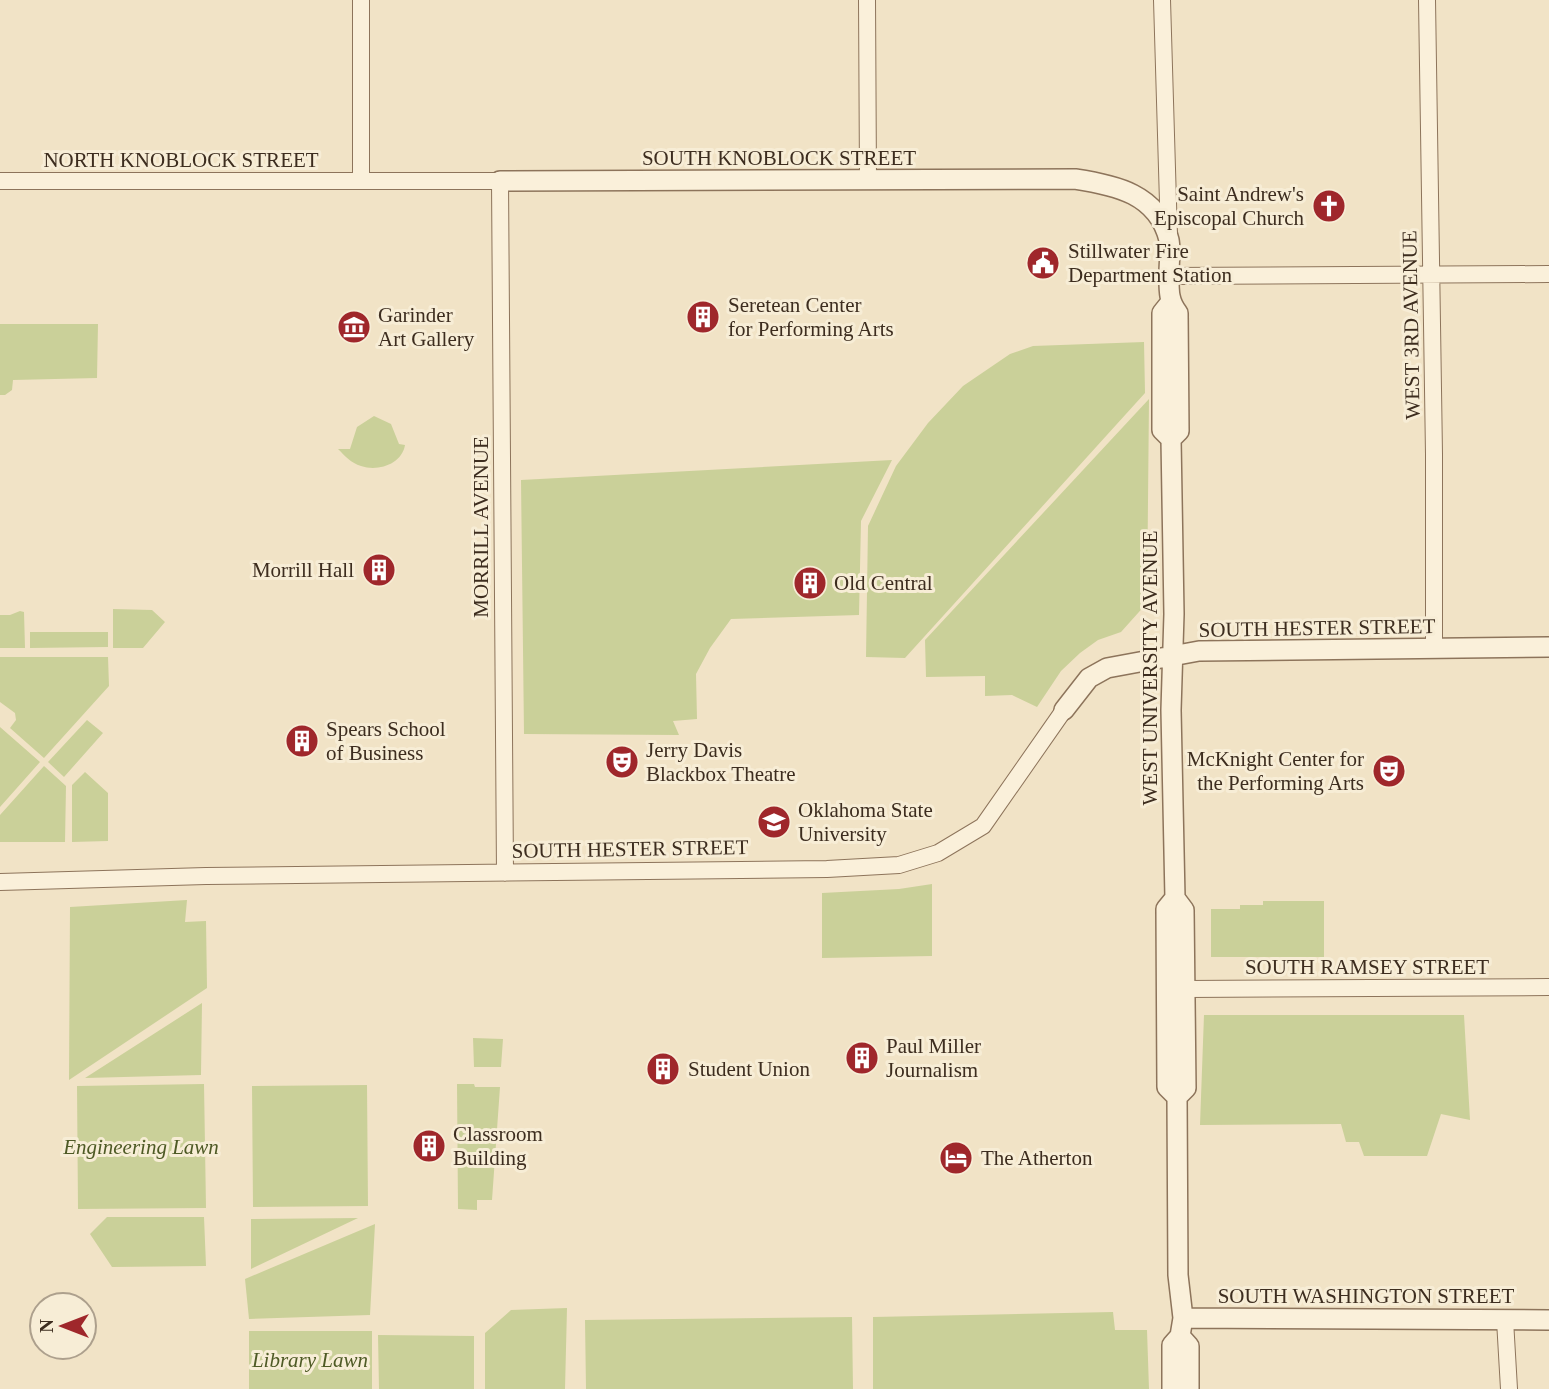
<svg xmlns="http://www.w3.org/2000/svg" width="1549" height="1389" viewBox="0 0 1549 1389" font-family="'Times New Roman',serif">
  <rect width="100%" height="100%" fill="#f1e3c6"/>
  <!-- green -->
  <path fill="#cad099" d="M 0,324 L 98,324 L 97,378 L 13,380 L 12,390 L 5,395 L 0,395 Z
    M 1144,342 L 1145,393 L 905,658 L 866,657 L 868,526 L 896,466 L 928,423 L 963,386 L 1010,354 L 1033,346 Z
    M 1149,399 L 1147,603 L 1121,632 L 1098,640 L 1080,653 L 1061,671 L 1037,707 L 1012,695 L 985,696 L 985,676 L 926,677 L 925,640 Z
    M 374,416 L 391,424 L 399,444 L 405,445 C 402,464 378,472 361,466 C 351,463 345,456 338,449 L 350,449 L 357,427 Z
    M 892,460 L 861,521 L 859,615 L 731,619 L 710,648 L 696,674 L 697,719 L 673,721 L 679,735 L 524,734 L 521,480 Z
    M 113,609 L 152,610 L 165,622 L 143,648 L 113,648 Z
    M 20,611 L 24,612 L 25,648 L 0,648 L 0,615 L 10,615 Z
    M 30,632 L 108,632 L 108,647 L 30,648 Z
    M 0,657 L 108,657 L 109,686 L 44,758 L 10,728 L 16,720 L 15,713 L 0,702 Z
    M 87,720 L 103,733 L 64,777 L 48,762 Z
    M 0,727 L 40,762 L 0,807 Z
    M 44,766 L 66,786 L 65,842 L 0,842 L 0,815 Z
    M 85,772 L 108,793 L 108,841 L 72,842 L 72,785 Z
    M 932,884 L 932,956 L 822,958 L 822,893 L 899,889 Z
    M 187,900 L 185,922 L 206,921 L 207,988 L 69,1080 L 70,907 Z
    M 1263,901 L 1324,901 L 1324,957 L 1211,957 L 1211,909 L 1240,909 L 1240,905 L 1263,905 Z
    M 202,1003 L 201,1075 L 85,1078 Z
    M 1204,1015 L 1464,1015 L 1470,1120 L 1441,1114 L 1427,1156 L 1364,1156 L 1359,1142 L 1346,1142 L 1341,1124 L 1200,1125 Z
    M 473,1038 L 503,1039 L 501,1067 L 474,1067 Z
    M 204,1084 L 206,1208 L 78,1209 L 77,1086 Z
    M 457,1084 L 474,1084 L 475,1087 L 500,1087 L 492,1200 L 477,1200 L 477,1210 L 458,1209 Z
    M 367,1085 L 368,1206 L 253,1207 L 252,1086 Z
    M 107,1217 L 204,1217 L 206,1266 L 112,1267 L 90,1234 Z
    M 358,1218 L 251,1269 L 251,1219 Z
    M 375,1224 L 370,1315 L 249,1319 L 245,1279 Z
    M 567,1308 L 565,1389 L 485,1389 L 485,1333 L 511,1310 Z
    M 1113,1312 L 1115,1330 L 1147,1330 L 1149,1389 L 873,1389 L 873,1317 Z
    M 852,1317 L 853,1389 L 586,1389 L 585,1320 Z
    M 249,1331 L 372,1331 L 372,1389 L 249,1389 Z
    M 378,1335 L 474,1336 L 474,1389 L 379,1389 Z"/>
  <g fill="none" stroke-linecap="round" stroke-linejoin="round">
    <defs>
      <path id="minor" d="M 361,0 L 361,180
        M 867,0 L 868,179
        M 1162,0 L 1169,236
        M 1427,0 L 1434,454 L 1434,649
        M 0,181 L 500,181 L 505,873
        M 1169,276 L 1549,274
        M 0,882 L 206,876 L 827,869 L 899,865 L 938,853 L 983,826 L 1064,710
        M 1186,989 L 1549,987
        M 1505,1320 L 1509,1389"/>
      <path id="tertiary" d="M 500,181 L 1075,179 C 1115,185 1158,194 1169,240 C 1171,250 1169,262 1169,273 C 1169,289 1168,301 1178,313 L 1179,431 L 1171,439
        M 1170,303 L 1162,313 L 1162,430 L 1171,439 L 1174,614 L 1171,710 L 1175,898 L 1184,910 L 1186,1088 L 1177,1097 L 1178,1275 L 1183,1318 L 1180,1336 L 1172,1345 L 1172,1389
        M 1064,710 L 1089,678 L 1107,668 L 1199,651 L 1549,647
        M 1175,898 L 1166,909 L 1167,1087 L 1177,1097
        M 1183,1318 L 1549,1320
        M 1180,1336 L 1189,1346 L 1189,1389"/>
    </defs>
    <!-- minor casing -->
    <use href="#minor" stroke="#8d745b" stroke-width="18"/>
    <!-- tertiary casing -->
    <use href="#tertiary" stroke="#8d745b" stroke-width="22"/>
    <!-- minor -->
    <use href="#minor" stroke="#faf0da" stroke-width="16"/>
    <!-- tertiary -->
    <use href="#tertiary" stroke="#faf0da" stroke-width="19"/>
  </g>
  <!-- icons -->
  <defs>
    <symbol id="church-disc" viewBox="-11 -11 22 22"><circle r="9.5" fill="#9f272b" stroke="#f7edd6"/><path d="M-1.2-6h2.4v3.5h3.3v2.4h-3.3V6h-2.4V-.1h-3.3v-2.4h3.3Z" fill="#fff"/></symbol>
    <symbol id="civic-disc" viewBox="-11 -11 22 22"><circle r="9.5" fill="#9f272b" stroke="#f7edd6"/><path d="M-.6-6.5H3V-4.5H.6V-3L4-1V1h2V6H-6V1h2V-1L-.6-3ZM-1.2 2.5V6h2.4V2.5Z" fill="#fff"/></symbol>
    <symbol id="building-disc" viewBox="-11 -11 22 22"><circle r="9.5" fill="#9f272b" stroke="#f7edd6"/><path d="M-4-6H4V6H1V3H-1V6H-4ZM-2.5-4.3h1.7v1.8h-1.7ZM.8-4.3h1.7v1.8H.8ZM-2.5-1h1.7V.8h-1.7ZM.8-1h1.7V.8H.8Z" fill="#fff"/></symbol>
    <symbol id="museum-disc" viewBox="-11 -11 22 22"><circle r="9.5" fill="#9f272b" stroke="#f7edd6"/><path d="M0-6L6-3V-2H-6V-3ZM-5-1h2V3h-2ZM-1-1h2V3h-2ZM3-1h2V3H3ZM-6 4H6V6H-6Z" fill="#fff"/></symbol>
    <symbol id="theatre-disc" viewBox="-11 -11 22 22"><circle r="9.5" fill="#9f272b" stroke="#f7edd6"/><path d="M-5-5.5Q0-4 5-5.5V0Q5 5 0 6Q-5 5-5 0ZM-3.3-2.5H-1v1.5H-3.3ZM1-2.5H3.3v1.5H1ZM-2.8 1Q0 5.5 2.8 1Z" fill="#fff"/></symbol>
    <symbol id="university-disc" viewBox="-11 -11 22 22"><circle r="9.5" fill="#9f272b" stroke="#f7edd6"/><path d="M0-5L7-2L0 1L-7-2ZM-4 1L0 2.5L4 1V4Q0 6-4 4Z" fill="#fff"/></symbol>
    <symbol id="hotel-disc" viewBox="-11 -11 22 22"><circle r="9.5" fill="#9f272b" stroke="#f7edd6"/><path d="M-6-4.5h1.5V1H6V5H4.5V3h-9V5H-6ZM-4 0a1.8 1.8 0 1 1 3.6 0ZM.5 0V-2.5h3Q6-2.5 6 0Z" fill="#fff"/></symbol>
  </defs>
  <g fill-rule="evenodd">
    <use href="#church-disc" x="1310" y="187" width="38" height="38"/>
    <use href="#civic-disc" x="1024" y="244" width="38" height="38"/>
    <use href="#building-disc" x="684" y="298" width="38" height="38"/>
    <use href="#museum-disc" x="335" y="308" width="38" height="38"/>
    <use href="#building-disc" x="360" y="551" width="38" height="38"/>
    <use href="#building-disc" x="791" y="564" width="38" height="38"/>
    <use href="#building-disc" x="283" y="722" width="38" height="38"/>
    <use href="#theatre-disc" x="603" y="743" width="38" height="38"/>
    <use href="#theatre-disc" x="1370" y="752" width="38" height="38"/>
    <use href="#university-disc" x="755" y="803" width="38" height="38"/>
    <use href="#building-disc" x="843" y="1039" width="38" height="38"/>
    <use href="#building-disc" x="644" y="1050" width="38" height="38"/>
    <use href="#building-disc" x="410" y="1127" width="38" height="38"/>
    <use href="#hotel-disc" x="937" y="1139" width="38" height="38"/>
  </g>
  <g text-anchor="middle" stroke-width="6" stroke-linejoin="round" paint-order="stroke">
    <!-- street labels -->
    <g font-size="21" fill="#3d2d1f" stroke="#f7edd6">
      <text x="779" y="165">SOUTH KNOBLOCK STREET</text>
      <text x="181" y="167">NORTH KNOBLOCK STREET</text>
      <text transform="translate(1411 325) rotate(-91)" y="7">WEST 3RD AVENUE</text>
      <text transform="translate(481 527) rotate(-90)" y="7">MORRILL AVENUE</text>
      <text transform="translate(1317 628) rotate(-1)" y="7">SOUTH HESTER STREET</text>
      <text transform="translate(1150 668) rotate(-90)" y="7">WEST UNIVERSITY AVENUE</text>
      <text transform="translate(630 849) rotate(-1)" y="7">SOUTH HESTER STREET</text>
      <text x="1367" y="974">SOUTH RAMSEY STREET</text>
      <text x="1366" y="1303">SOUTH WASHINGTON STREET</text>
    </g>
    <!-- poi labels -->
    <g font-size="21" fill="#3d2d1f" stroke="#f7edd6" text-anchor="start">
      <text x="1304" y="201" text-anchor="end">Saint Andrew's<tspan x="1304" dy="24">Episcopal Church</tspan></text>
      <text x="1068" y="258">Stillwater Fire<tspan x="1068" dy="24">Department Station</tspan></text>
      <text x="728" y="312">Seretean Center<tspan x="728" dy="24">for Performing Arts</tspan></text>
      <text x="378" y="322">Garinder<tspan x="378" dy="24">Art Gallery</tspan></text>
      <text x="354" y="577" text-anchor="end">Morrill Hall</text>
      <text x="834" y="590">Old Central</text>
      <text x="326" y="736">Spears School<tspan x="326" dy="24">of Business</tspan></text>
      <text x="646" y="757">Jerry Davis<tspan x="646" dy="24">Blackbox Theatre</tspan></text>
      <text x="1364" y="766" text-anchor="end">McKnight Center for<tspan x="1364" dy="24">the Performing Arts</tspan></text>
      <text x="798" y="817">Oklahoma State<tspan x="798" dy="24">University</tspan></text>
      <text x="886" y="1053">Paul Miller<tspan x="886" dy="24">Journalism</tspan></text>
      <text x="688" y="1076">Student Union</text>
      <text x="453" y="1141">Classroom<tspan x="453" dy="24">Building</tspan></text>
      <text x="981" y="1165">The Atherton</text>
    </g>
    <!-- park labels -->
    <g font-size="21" font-style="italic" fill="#4e5a25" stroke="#f7edd6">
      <text x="141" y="1154">Engineering Lawn</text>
      <text x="310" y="1367">Library Lawn</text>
    </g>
  </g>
  <!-- north arrow -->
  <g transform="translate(63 1326) rotate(270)"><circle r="33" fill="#f7edd6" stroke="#ada08d" stroke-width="2"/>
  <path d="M0-5L12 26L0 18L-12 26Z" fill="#9f272b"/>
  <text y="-10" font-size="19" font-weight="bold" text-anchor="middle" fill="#3d2d1f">N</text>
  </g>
</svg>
